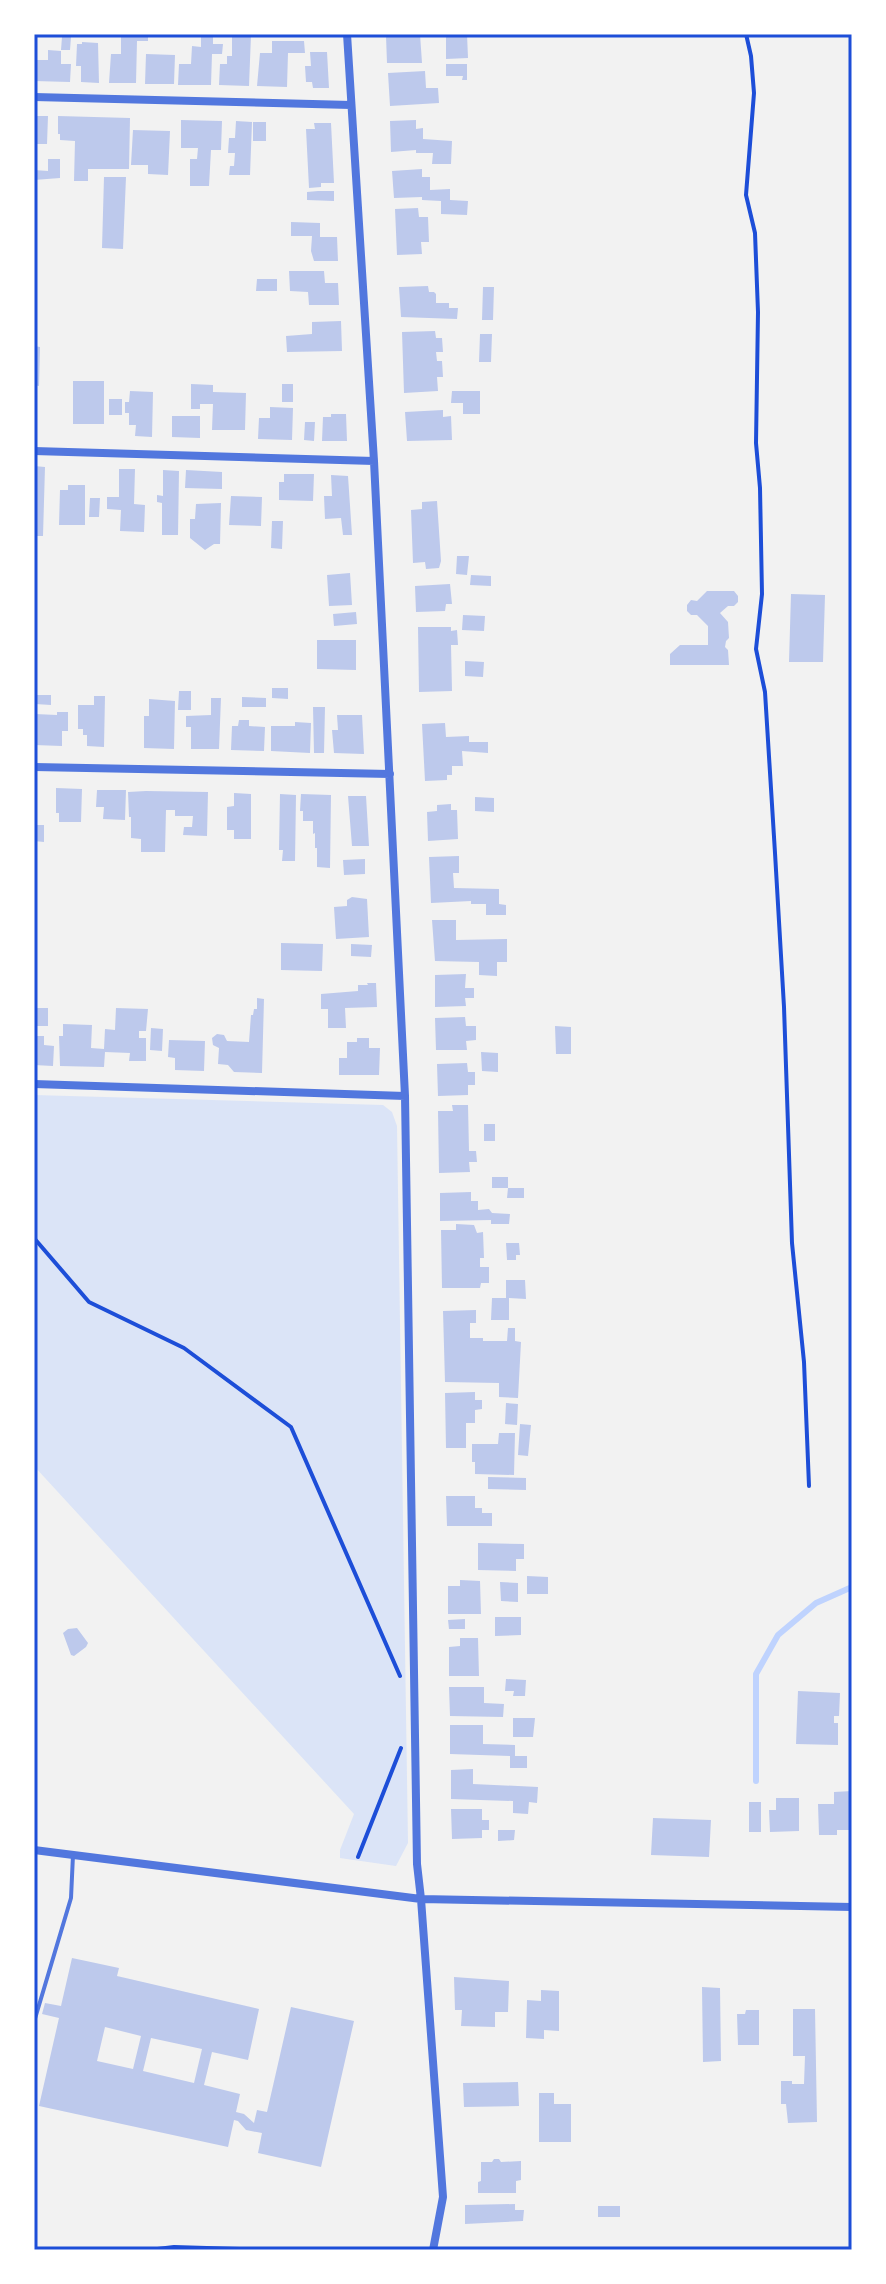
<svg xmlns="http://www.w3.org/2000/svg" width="886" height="2284" viewBox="0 0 886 2284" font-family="'DM Sans',sans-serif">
  <rect width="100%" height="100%" fill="#f2f2f2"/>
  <!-- green -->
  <path fill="#dbe4f7" d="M 34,1095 L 383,1105 L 392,1112 L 397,1126 L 408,1843 L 396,1866 L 340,1858 L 340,1850 L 354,1814 L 34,1466 Z"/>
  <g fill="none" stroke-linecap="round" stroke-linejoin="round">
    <!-- stream -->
    <path stroke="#bfd3fe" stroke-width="6" d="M 756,1781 L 756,1674 L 778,1635 L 816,1603 L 852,1587"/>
  </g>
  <!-- building -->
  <path fill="#bdc9ec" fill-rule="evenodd" d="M 121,34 L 148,34 L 148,41 L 137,41 L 136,83 L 109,83 L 111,54 L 121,54 Z
    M 201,34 L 213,34 L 213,44 L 223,44 L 222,54 L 212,54 L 211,85 L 178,85 L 179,64 L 191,64 L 192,46 L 201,47 Z
    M 232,34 L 251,35 L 249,86 L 219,85 L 220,64 L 227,64 L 227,56 L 232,56 Z
    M 398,34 L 420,34 L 422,63 L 387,63 L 386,36 Z
    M 446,34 L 467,34 L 468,58 L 446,59 Z
    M 62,37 L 71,37 L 70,50 L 61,50 Z
    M 272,41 L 304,41 L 305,53 L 288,53 L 287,87 L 257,86 L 260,53 L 272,53 Z
    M 82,42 L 98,43 L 99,83 L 81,82 L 81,66 L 76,66 L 77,44 L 82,44 Z
    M 48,50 L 61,51 L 61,64 L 71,64 L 70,82 L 34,81 L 34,60 L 48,60 Z
    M 310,52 L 327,52 L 329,88 L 313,88 L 312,82 L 306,82 L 305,66 L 311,66 Z
    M 146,54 L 175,55 L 174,84 L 145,84 Z
    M 446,64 L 467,64 L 467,80 L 462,80 L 463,76 L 446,76 Z
    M 425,71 L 426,88 L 438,88 L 439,103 L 390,106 L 388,73 Z
    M 34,116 L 48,116 L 47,144 L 34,144 Z
    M 58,116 L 130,118 L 129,169 L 88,169 L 88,181 L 74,181 L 75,141 L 60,140 L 60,134 L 58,134 Z
    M 181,120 L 222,121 L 221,150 L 211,150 L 209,186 L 190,186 L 190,159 L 197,159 L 198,148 L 181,148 Z
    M 416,120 L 416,129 L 423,128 L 423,139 L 452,141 L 451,164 L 432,164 L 433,153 L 416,153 L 416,150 L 391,152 L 390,121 Z
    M 236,121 L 252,122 L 250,175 L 229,175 L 230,166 L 234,166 L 235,153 L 228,153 L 229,138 L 235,138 Z
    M 253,122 L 266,122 L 266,141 L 253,141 Z
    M 314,123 L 331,123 L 334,183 L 321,183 L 321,187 L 309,188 L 306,129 L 315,129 Z
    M 133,130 L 170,131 L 168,175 L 148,174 L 148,165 L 131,165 Z
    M 48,159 L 60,159 L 60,178 L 34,180 L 34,170 L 48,171 Z
    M 422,169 L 422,177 L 430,177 L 430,190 L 450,189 L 450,200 L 468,201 L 467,215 L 441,214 L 441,201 L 422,200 L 422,197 L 394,198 L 392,171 Z
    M 104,177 L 126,177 L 123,249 L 102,248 Z
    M 318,191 L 334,191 L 334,201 L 307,200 L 307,192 Z
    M 418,208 L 419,217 L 428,217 L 429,242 L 421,242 L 422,254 L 397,255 L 395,209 Z
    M 291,222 L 320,223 L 320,237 L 337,237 L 338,261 L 314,261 L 311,251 L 312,236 L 291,236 Z
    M 289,271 L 324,271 L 325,283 L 338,283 L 339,305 L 309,305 L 308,292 L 290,291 Z
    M 257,279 L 277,279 L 277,291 L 256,291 Z
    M 428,286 L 429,292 L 434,292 L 436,294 L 436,303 L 449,303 L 449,308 L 458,308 L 457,319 L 401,317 L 399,287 Z
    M 483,287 L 494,287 L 493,320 L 482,320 Z
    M 341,321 L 342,351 L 287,352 L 286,336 L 312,334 L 312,322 Z
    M 435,331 L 436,338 L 442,338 L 443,352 L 436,352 L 437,361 L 442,361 L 443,377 L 437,377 L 438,391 L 404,393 L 402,332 Z
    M 480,334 L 492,334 L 491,362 L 479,362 Z
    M 34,346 L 40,347 L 39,386 L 34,385 Z
    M 73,381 L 104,381 L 104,424 L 73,424 Z
    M 191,384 L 213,385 L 213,392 L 246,393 L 245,430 L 212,430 L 213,404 L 200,404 L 200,409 L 191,409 Z
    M 282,384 L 293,384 L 293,402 L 282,402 Z
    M 130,391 L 153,392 L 152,437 L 135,436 L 136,425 L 129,425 L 129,413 L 125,413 L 125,402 L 129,402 Z
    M 452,391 L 480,391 L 480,414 L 463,414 L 463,403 L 451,403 Z
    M 109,399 L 122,399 L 122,415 L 109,415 Z
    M 270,407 L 293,408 L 292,440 L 258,439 L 259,418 L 270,418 Z
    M 443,410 L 443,417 L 451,416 L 452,440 L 407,441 L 405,412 Z
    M 331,414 L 346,414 L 347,441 L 322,441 L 323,417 L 331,417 Z
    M 172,416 L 200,416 L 200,438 L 172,437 Z
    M 305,422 L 315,422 L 314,441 L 304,440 Z
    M 34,466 L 45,467 L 43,536 L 34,536 Z
    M 119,469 L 135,469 L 134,504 L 145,505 L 144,532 L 120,531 L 121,510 L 107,509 L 107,497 L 119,497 Z
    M 163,470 L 179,471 L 178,535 L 162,535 L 162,503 L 157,502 L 157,495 L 163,496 Z
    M 186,470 L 222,472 L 222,489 L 185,488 Z
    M 284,474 L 314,474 L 313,501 L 279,500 L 279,482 L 284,482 Z
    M 331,475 L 348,476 L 352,535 L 343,535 L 341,518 L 325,519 L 324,496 L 332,496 Z
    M 68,485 L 85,485 L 85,525 L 59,525 L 60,490 L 68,490 Z
    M 231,496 L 262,497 L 261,526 L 229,525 Z
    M 90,498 L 100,498 L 99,517 L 89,517 Z
    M 437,501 L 441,561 L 439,568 L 426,569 L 425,562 L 413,563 L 411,510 L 422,509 L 422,502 Z
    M 221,503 L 220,544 L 214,544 L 205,550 L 190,538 L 190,519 L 195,519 L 196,504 Z
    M 272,521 L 283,521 L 282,549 L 271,548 Z
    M 457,556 L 469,556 L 467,575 L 456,574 Z
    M 350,573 L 352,605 L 329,606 L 327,575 Z
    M 471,575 L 491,576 L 491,586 L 470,585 Z
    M 450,584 L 452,604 L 446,604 L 445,611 L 416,612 L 415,586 Z
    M 707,591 L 734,591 L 738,596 L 738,602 L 734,606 L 728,606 L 720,613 L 728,622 L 729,638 L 726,641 L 725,647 L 728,650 L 729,665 L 670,665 L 670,654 L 680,645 L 708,645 L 708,626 L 697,615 L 691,615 L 687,611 L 687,605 L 691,600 L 697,601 Z
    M 791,594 L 825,595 L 823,662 L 789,662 Z
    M 356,612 L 357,624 L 334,626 L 333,614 Z
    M 463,615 L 485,616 L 484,631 L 462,630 Z
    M 418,627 L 451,627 L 451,631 L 457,630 L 458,645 L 451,645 L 452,691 L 419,692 Z
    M 317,640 L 356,640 L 356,670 L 317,669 Z
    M 465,661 L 484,662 L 483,677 L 465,676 Z
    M 272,688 L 288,688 L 288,699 L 272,698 Z
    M 179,691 L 191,691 L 191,710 L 178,710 Z
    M 35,695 L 51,695 L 51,705 L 35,704 Z
    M 94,696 L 105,696 L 104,747 L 87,746 L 87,735 L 83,735 L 83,729 L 78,729 L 78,705 L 94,705 Z
    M 242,697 L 266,698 L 266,707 L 242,707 Z
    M 211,698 L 221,698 L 219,749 L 191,749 L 191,727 L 186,727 L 186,716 L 211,715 Z
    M 149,699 L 175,701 L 174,749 L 144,748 L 144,716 L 149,716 Z
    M 313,707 L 325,707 L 324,753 L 314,753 Z
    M 57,712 L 68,712 L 68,731 L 62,731 L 62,746 L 34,745 L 35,714 L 57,715 Z
    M 337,715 L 362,715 L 364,754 L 334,753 L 332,730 L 338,730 Z
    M 239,720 L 249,720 L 249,726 L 265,727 L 264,751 L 231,750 L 232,726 L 238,726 Z
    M 295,722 L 311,723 L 310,753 L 271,751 L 271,726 L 295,726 Z
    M 445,723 L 446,737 L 469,736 L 469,742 L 488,742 L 488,753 L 462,751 L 463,766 L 452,766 L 452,775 L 447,775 L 447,780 L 425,781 L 422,724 Z
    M 56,788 L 82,789 L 81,822 L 59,822 L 59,813 L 56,813 Z
    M 97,790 L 126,790 L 125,820 L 103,819 L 104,807 L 96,807 Z
    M 146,791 L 208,792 L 207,836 L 183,835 L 184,827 L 192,827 L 193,816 L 175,816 L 175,810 L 166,810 L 165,852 L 141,852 L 141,839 L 131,838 L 131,817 L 129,817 L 128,792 Z
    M 234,793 L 251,794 L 251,839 L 234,839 L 234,830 L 227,830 L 227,807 L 234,806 Z
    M 280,794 L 296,795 L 295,861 L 282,861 L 283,850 L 279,850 Z
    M 301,794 L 331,795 L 330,868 L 317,867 L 317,848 L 315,848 L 315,833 L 313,834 L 313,821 L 303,821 L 303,811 L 300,811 Z
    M 348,796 L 366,796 L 369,846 L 352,846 Z
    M 475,797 L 494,798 L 494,812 L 475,811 Z
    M 451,804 L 451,810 L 457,810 L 458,839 L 428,841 L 427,812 L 437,811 L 437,805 Z
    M 34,825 L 44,825 L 44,842 L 34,841 Z
    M 459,856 L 459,873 L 453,873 L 454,888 L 499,889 L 499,904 L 506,905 L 506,915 L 486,915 L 486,904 L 471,904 L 471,901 L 431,903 L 429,857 Z
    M 365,859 L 365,874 L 344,875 L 343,860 Z
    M 352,897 L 367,899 L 369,937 L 336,939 L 334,907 L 347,906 L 347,900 Z
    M 432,920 L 456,920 L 456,940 L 507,939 L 507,962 L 497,962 L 497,976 L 479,975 L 479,962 L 435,961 Z
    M 281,943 L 323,944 L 322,971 L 281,970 Z
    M 351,944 L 372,945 L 371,957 L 351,956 Z
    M 466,974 L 465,988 L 474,988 L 474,998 L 465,998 L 466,1006 L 435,1007 L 435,975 Z
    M 367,983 L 376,983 L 377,1007 L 345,1008 L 346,1028 L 328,1028 L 328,1009 L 321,1009 L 321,994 L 358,991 L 358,985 L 368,985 Z
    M 257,998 L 264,999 L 262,1073 L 234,1072 L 228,1065 L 218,1064 L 219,1048 L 213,1045 L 212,1038 L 217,1034 L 224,1035 L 227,1041 L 249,1042 L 251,1015 L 253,1015 L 254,1009 L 257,1009 Z
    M 37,1008 L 48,1008 L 48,1026 L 36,1026 Z
    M 116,1008 L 148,1009 L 146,1031 L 139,1031 L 139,1038 L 146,1038 L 146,1061 L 129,1061 L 130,1053 L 105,1052 L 104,1067 L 60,1066 L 59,1036 L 63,1036 L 63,1024 L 92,1025 L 91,1048 L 104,1049 L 105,1029 L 115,1030 Z
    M 465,1017 L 466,1026 L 476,1026 L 476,1040 L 466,1041 L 467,1050 L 436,1050 L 435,1018 Z
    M 555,1026 L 571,1027 L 571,1054 L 556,1054 Z
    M 151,1028 L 163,1029 L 162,1051 L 150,1050 Z
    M 35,1036 L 44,1036 L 44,1045 L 54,1046 L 53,1066 L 34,1065 Z
    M 357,1038 L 369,1038 L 369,1048 L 380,1048 L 379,1075 L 339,1075 L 339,1058 L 347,1058 L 347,1042 L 357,1042 Z
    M 169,1040 L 205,1041 L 204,1071 L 175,1070 L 175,1058 L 168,1057 Z
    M 481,1052 L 498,1053 L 498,1072 L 482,1071 Z
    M 467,1063 L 468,1072 L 475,1072 L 475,1085 L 468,1085 L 468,1095 L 438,1096 L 437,1064 Z
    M 452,1105 L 468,1105 L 469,1151 L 476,1151 L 477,1162 L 469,1162 L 470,1172 L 439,1173 L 438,1111 L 453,1111 Z
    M 484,1124 L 495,1124 L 495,1141 L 484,1141 Z
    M 492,1177 L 508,1177 L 508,1188 L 492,1188 Z
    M 508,1188 L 524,1188 L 524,1198 L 507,1198 Z
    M 471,1192 L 471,1201 L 478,1201 L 478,1210 L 489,1209 L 492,1213 L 510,1214 L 509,1224 L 491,1224 L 491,1220 L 440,1221 L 440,1193 Z
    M 456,1224 L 474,1225 L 477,1233 L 483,1232 L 484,1258 L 480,1258 L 480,1267 L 489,1267 L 489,1283 L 481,1283 L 480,1288 L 442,1288 L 441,1230 L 456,1230 Z
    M 506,1243 L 519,1243 L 520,1255 L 516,1255 L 516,1260 L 507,1260 Z
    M 506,1280 L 525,1280 L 526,1299 L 509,1298 L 509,1320 L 491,1320 L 492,1298 L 506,1298 Z
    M 476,1310 L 476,1323 L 470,1323 L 470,1338 L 483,1338 L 483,1341 L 507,1341 L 508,1328 L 515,1328 L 515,1341 L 521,1342 L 518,1398 L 499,1397 L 499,1383 L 445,1382 L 443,1311 Z
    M 475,1392 L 475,1400 L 482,1400 L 482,1409 L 475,1410 L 475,1423 L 466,1423 L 466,1448 L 446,1448 L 445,1393 Z
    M 506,1403 L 518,1404 L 517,1425 L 505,1424 Z
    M 520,1424 L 531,1425 L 528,1456 L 518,1455 Z
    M 499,1433 L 515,1433 L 514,1475 L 475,1474 L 475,1462 L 472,1462 L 472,1444 L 498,1444 Z
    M 488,1477 L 526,1478 L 526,1490 L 488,1489 Z
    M 446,1496 L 475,1496 L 475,1508 L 482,1508 L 482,1513 L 492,1513 L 492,1526 L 447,1526 Z
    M 478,1543 L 524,1544 L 524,1559 L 516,1559 L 516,1571 L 478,1570 Z
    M 527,1576 L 548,1577 L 548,1594 L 527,1594 Z
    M 460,1580 L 480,1581 L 481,1614 L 448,1614 L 448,1586 L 460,1586 Z
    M 500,1582 L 518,1583 L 518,1602 L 501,1601 Z
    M 495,1617 L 521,1617 L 521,1635 L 495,1636 Z
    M 465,1619 L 465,1629 L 449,1629 L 448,1620 Z
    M 77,1628 L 88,1643 L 86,1647 L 74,1656 L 71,1655 L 63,1633 L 68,1629 Z
    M 460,1638 L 478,1638 L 479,1676 L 449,1676 L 449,1647 L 460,1646 Z
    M 506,1679 L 526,1680 L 525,1696 L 513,1696 L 514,1691 L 505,1691 Z
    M 449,1687 L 484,1687 L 484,1703 L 504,1704 L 503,1717 L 450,1716 Z
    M 798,1691 L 840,1693 L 839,1716 L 834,1716 L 834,1723 L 838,1723 L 838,1745 L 796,1744 Z
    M 513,1718 L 535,1718 L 533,1737 L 513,1737 Z
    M 450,1725 L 483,1725 L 483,1744 L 515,1745 L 515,1756 L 527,1756 L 527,1768 L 510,1768 L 510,1756 L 450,1754 Z
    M 473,1769 L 473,1784 L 538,1787 L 537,1803 L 529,1802 L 528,1814 L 513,1813 L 513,1801 L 451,1799 L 451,1770 Z
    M 852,1791 L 852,1830 L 837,1830 L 837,1835 L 819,1835 L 818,1804 L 834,1804 L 834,1792 Z
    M 776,1798 L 799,1798 L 799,1831 L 770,1832 L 769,1810 L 776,1810 Z
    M 749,1802 L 761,1802 L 761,1832 L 749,1832 Z
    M 451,1809 L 482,1809 L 482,1820 L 489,1820 L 489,1830 L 482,1830 L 482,1838 L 452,1839 Z
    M 653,1818 L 711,1820 L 709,1857 L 651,1855 Z
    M 498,1830 L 515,1830 L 514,1840 L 498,1841 Z
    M 72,1958 L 119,1968 L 117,1976 L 259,2009 L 248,2060 L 212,2052 L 204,2085 L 240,2094 L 236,2112 L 244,2114 L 254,2123 L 257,2110 L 267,2112 L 291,2007 L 354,2021 L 321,2167 L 258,2153 L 262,2133 L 246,2130 L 238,2121 L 234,2120 L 228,2147 L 39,2106 L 59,2018 L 42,2014 L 45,2003 L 61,2006 ZM 105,2027 L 141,2036 L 133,2069 L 97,2061 ZM 151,2038 L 202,2049 L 194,2083 L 143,2071 Z
    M 454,1977 L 509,1981 L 508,2012 L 495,2012 L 495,2027 L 461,2026 L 462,2010 L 455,2010 Z
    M 702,1987 L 720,1988 L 721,2061 L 703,2062 Z
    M 541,1990 L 559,1991 L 559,2031 L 544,2030 L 544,2039 L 526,2038 L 527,2000 L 541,2001 Z
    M 793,2009 L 815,2009 L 817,2122 L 788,2123 L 786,2104 L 781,2104 L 781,2081 L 792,2081 L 792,2084 L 804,2084 L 805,2056 L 793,2056 Z
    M 746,2010 L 759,2010 L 759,2045 L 738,2045 L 737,2014 L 745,2014 Z
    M 518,2082 L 519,2106 L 464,2107 L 463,2083 Z
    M 539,2093 L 554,2093 L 554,2104 L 571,2104 L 571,2142 L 539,2142 Z
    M 494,2159 L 499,2159 L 501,2162 L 521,2161 L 521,2180 L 516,2181 L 516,2193 L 478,2193 L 478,2182 L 481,2181 L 481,2162 L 492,2162 Z
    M 515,2204 L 515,2210 L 524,2210 L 523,2221 L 465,2224 L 465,2205 Z
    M 598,2206 L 620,2206 L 620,2217 L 598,2217 Z"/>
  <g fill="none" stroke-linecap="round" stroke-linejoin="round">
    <!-- path -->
    <path stroke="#1d4ed8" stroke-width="4" d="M 746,34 L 751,56 L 754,93 L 746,195 L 755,233 L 758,312 L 756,443 L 760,488 L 762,594 L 756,649 L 765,692 L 775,853 L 784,1007 L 792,1243 L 804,1362 L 809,1486
      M 34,1238 L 89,1302 L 184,1348 L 291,1427 L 400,1676
      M 358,1857 L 401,1748
      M 149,2250 L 174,2247 L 268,2250"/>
    <!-- service -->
    <path stroke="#5277de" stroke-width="4" d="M 34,2022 L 71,1898 L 73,1855"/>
    <!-- minor -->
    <path stroke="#5277de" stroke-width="8" d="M 347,34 L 374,461 L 405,1096 L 417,1864 L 421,1899 L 443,2197 L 433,2250
      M 34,97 L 351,105
      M 34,451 L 374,461
      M 34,767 L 390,774
      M 34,1084 L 405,1096
      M 34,1850 L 421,1899 L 852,1907"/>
  </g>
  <!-- border -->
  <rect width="886" height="2284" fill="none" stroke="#ffffff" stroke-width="72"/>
  <rect x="36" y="36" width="814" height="2212" fill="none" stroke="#1d4ed8" stroke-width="3"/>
</svg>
